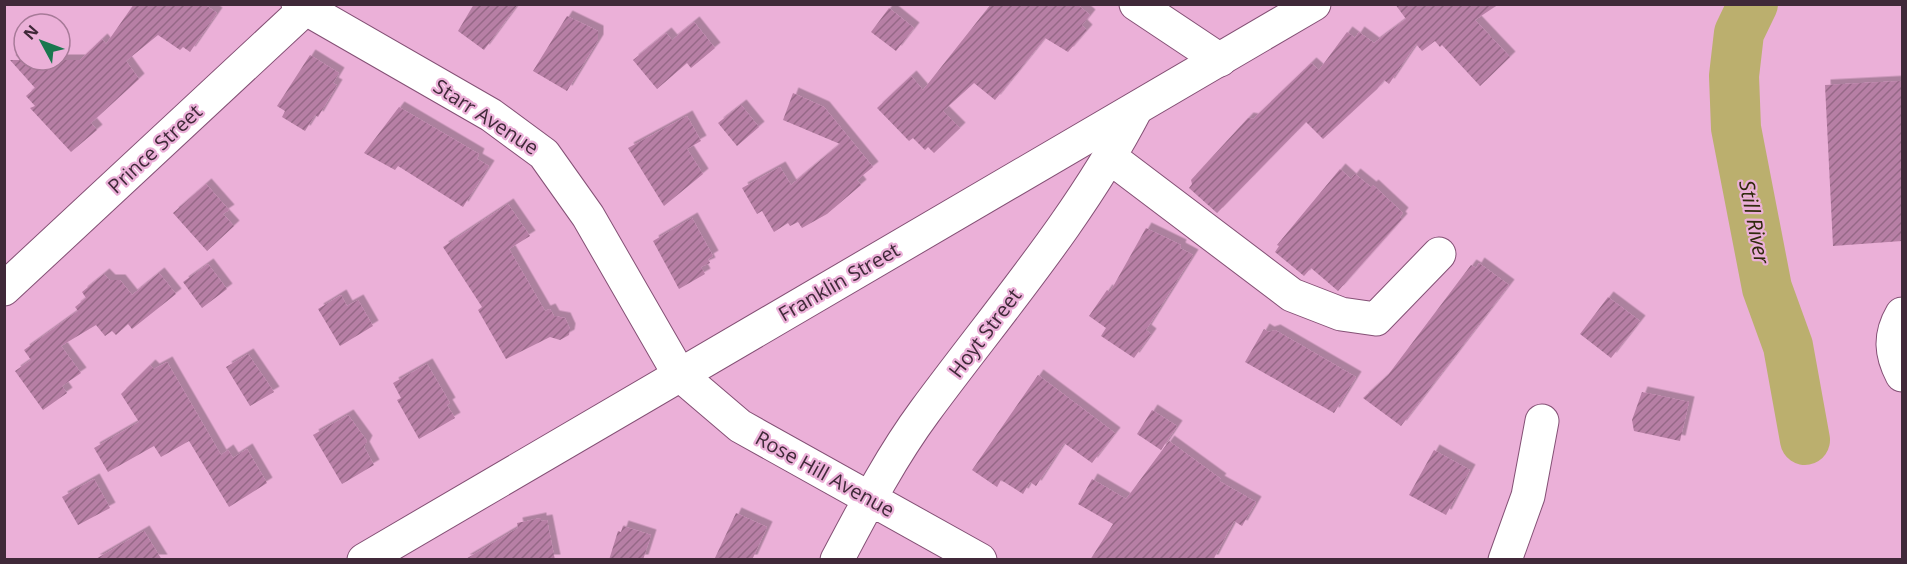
<svg xmlns="http://www.w3.org/2000/svg" width="1907" height="564" viewBox="0 0 1907 564" font-family="'Open Sans',sans-serif">
  <defs>
    <pattern id="building-hatch" width="6" height="6" patternUnits="userSpaceOnUse" patternTransform="scale(1.5)"><rect width="6" height="6" fill="#b77fa5"/><path d="M-1 1l2-2M0 6l6-6M5 7l2-2" fill="none" stroke="#966887"/></pattern>
    <filter id="shadow"><feDropShadow dx="5.5" dy="-5.5" stdDeviation="0" flood-color="#0004"/></filter>
  </defs>
  <rect width="100%" height="100%" fill="#ebb0d8"/>
  <g fill="none" stroke-linecap="round" stroke-linejoin="round">
    <!-- river -->
    <path stroke="#bbaf6e" stroke-width="50" d="M 1753,4 L 1739,33 L 1734,76 L 1736,128 L 1767,288 L 1788,346 L 1805,440"/>
  </g>
  <!-- building -->
  <path fill="url(#building-hatch)" filter="url(#shadow)" d="M 134,4 L 204,4 L 217,13 L 190,52 L 183,47 L 180,50 L 158,35 L 126,61 L 139,79 L 91,123 L 97,130 L 71,152 L 30,108 L 35,106 L 26,96 L 35,88 L 10,60 L 80,60 L 102,39 L 106,44 Z
    M 474,4 L 518,4 L 484,50 L 458,31 Z
    M 991,4 L 1077,4 L 1090,15 L 1082,25 L 1087,30 L 1068,52 L 1045,38 L 995,100 L 974,83 L 943,111 L 960,128 L 934,153 L 928,147 L 925,150 L 913,138 L 909,141 L 877,108 L 911,76 L 923,90 Z
    M 1395,4 L 1499,4 L 1475,20 L 1510,57 L 1480,86 L 1442,45 L 1440,47 L 1435,41 L 1422,51 L 1416,44 L 1389,84 L 1384,80 L 1377,89 L 1323,139 L 1306,122 L 1217,213 L 1189,188 L 1192,184 L 1191,180 L 1248,118 L 1253,119 L 1311,63 L 1319,70 L 1347,32 L 1355,38 L 1359,32 L 1374,43 L 1406,19 Z
    M 889,8 L 914,28 L 896,51 L 871,32 Z
    M 567,16 L 598,31 L 598,40 L 567,91 L 533,71 Z
    M 694,22 L 715,48 L 691,68 L 687,63 L 657,89 L 633,60 L 666,33 L 672,40 Z
    M 310,55 L 339,73 L 333,83 L 337,85 L 318,117 L 315,115 L 305,131 L 282,117 L 285,111 L 277,106 Z
    M 1902,81 L 1902,241 L 1833,246 L 1825,85 Z
    M 793,93 L 824,107 L 873,167 L 857,180 L 861,185 L 827,214 L 802,228 L 798,222 L 790,226 L 788,223 L 774,232 L 762,211 L 757,214 L 742,188 L 780,167 L 791,185 L 840,144 L 783,120 Z
    M 741,105 L 759,127 L 737,146 L 718,123 Z
    M 399,107 L 479,154 L 477,159 L 489,166 L 463,207 L 398,166 L 395,170 L 364,153 Z
    M 687,116 L 701,141 L 687,149 L 703,174 L 664,206 L 628,148 Z
    M 1340,169 L 1351,179 L 1355,174 L 1371,187 L 1373,185 L 1403,213 L 1400,217 L 1402,219 L 1338,291 L 1311,268 L 1304,276 L 1275,252 L 1279,246 L 1277,245 Z
    M 206,184 L 229,210 L 223,214 L 234,226 L 207,251 L 173,213 Z
    M 508,204 L 530,236 L 509,249 L 545,311 L 550,309 L 554,316 L 565,318 L 570,329 L 569,335 L 560,340 L 550,337 L 506,359 L 478,310 L 482,307 L 443,247 Z
    M 692,218 L 713,256 L 708,259 L 710,263 L 701,267 L 705,274 L 679,289 L 653,241 Z
    M 1146,228 L 1181,245 L 1180,248 L 1193,255 L 1146,330 L 1151,334 L 1134,358 L 1101,336 L 1106,328 L 1089,316 L 1107,290 L 1110,292 Z
    M 1479,263 L 1509,285 L 1401,426 L 1363,398 L 1388,375 L 1471,265 L 1476,268 Z
    M 208,264 L 227,289 L 202,308 L 183,282 Z
    M 159,273 L 176,294 L 132,329 L 128,324 L 116,335 L 112,331 L 105,336 L 96,325 L 61,346 L 81,373 L 62,386 L 67,393 L 43,410 L 15,371 L 31,360 L 24,350 L 78,311 L 75,307 L 86,298 L 82,292 L 104,274 L 110,280 L 120,280 L 132,295 Z
    M 341,295 L 347,306 L 358,300 L 373,326 L 340,346 L 318,309 Z
    M 1608,297 L 1640,321 L 1611,358 L 1580,334 Z
    M 1264,329 L 1269,332 L 1275,330 L 1356,377 L 1334,413 L 1245,362 Z
    M 248,354 L 274,392 L 250,406 L 226,367 Z
    M 167,362 L 221,455 L 228,450 L 233,458 L 247,449 L 267,483 L 229,507 L 189,441 L 161,457 L 154,446 L 108,472 L 94,448 L 139,422 L 121,394 L 150,365 L 154,369 Z
    M 427,364 L 450,403 L 447,405 L 455,418 L 419,439 L 397,400 L 401,398 L 393,383 Z
    M 1038,375 L 1115,433 L 1092,463 L 1064,443 L 1036,486 L 1030,482 L 1023,494 L 1001,480 L 997,487 L 972,470 Z
    M 1642,392 L 1689,402 L 1680,441 L 1634,431 L 1632,420 Z
    M 1152,410 L 1177,426 L 1161,450 L 1137,434 Z
    M 348,415 L 367,441 L 364,447 L 374,465 L 342,484 L 313,435 Z
    M 1169,441 L 1221,479 L 1219,481 L 1256,502 L 1242,526 L 1234,521 L 1213,560 L 1090,560 L 1113,524 L 1078,504 L 1092,479 L 1126,499 Z
    M 1434,450 L 1470,470 L 1446,515 L 1409,495 Z
    M 94,479 L 110,508 L 78,525 L 62,497 Z
    M 736,513 L 767,527 L 752,560 L 714,560 Z
    M 541,518 L 541,521 L 547,520 L 555,560 L 464,560 L 518,528 L 517,523 Z
    M 623,526 L 651,535 L 643,560 L 609,560 L 618,531 L 621,532 Z
    M 144,531 L 162,560 L 94,560 Z"/>
  <g fill="none" stroke-linecap="round" stroke-linejoin="round">
    <defs>
      <path id="minor" d="M 298,4 L 491,115 L 544,154 L 588,216 L 679,374 L 740,426 L 980,560
        M 1136,4 L 1220,60
        M 1111,158 L 1292,295 L 1341,314 L 1376,319 L 1439,254
        M 4,289 L 305,9
        M 1902,314 C 1889,336 1891,354 1902,375
        M 837,560 C 864,509 891,457 925,411 C 998,312 1079,219 1136,109
        M 1505,560 L 1528,496 L 1542,421"/>
      <path id="major" d="M 364,560 L 1314,4"/>
    </defs>
    <!-- minor casing -->
    <use href="#minor" stroke="#845075" stroke-width="35"/>
    <!-- major casing -->
    <use href="#major" stroke="#845075" stroke-width="35"/>
    <!-- minor -->
    <use href="#minor" stroke="#fff" stroke-width="33"/>
    <!-- major -->
    <use href="#major" stroke="#fff" stroke-width="33"/>
  </g>
  <g text-anchor="middle" stroke-width="4.5" stroke-linejoin="round" paint-order="stroke">
    <!-- street labels -->
    <g font-size="20" fill="#402939" stroke="#ebb0d8">
      <text transform="translate(486 117) rotate(33)" y="7">Starr Avenue</text>
      <text transform="translate(155 149) rotate(-43)" y="7">Prince Street</text>
      <text transform="translate(839 282) rotate(-30)" y="7">Franklin Street</text>
      <text transform="translate(985 333) rotate(-53)" y="7">Hoyt Street</text>
      <text transform="translate(825 474) rotate(29)" y="7">Rose Hill Avenue</text>
    </g>
    <!-- water labels -->
    <g font-size="21" font-style="italic" fill="#302a0c" stroke="#ebb0d8">
      <text transform="translate(1754 222) rotate(79)" y="7">Still River</text>
    </g>
  </g>
  <!-- border -->
  <rect width="1907" height="564" fill="none" stroke="#402939" stroke-width="12"/>
  <!-- north arrow -->
  <g transform="translate(42 42) rotate(311)"><circle r="28" fill="#ebb0d8" stroke="#a77a98" stroke-width="1.5"/>
  <path d="M0-4.5L10 22L0 15L-10 22Z" fill="#19774e"/>
  <text y="-9" font-size="16" font-weight="bold" text-anchor="middle" fill="#402939">N</text>
  </g>
</svg>
